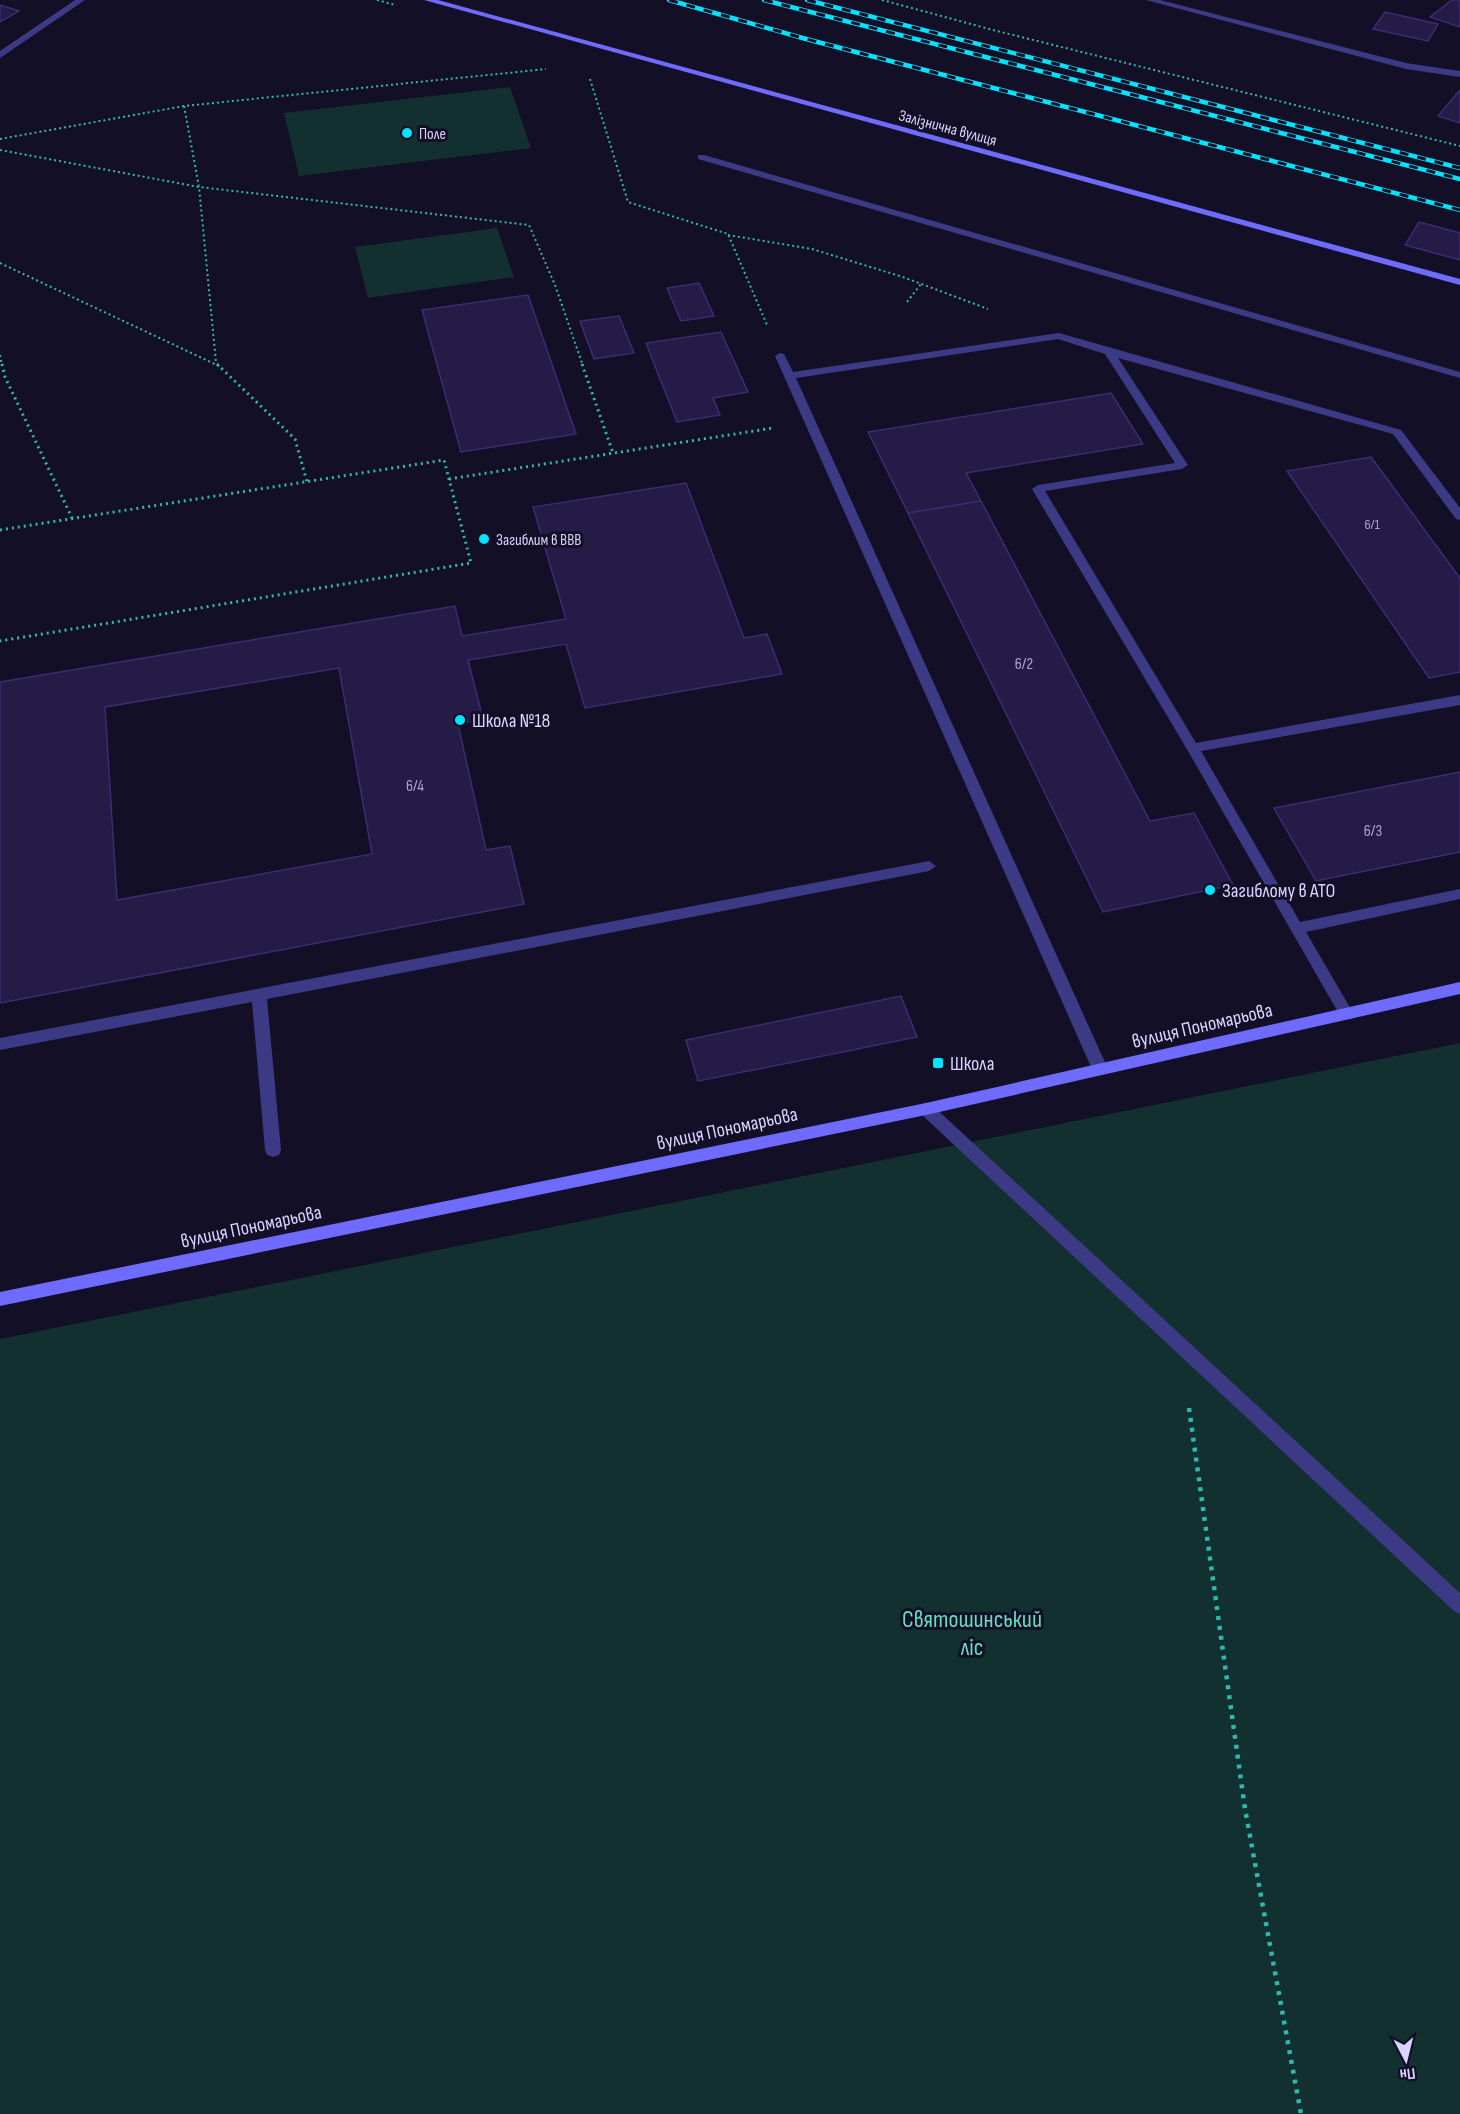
<svg xmlns="http://www.w3.org/2000/svg" width="1460" height="2114" viewBox="0 0 1460 2114" font-family="'Sofia Sans Condensed',sans-serif">
  <rect width="100%" height="100%" fill="#130f26"/>
  <!-- green -->
  <path fill="#12302f" d="M 510,87 L 531,148 L 299,176 L 284,113 Z
    M 497,228 L 514,277 L 368,298 L 355,247 Z
    M 1460,1043 L 1460,2114 L 0,2114 L 0,1339 Z"/>
  <!-- building -->
  <path fill="#241b47" stroke="#3b2d73" stroke-width="1.5" fill-rule="evenodd" d="M 1452,0 L 1460,0 L 1460,27 L 1430,17 Z
    M 0,5 L 19,11 L 0,22 Z
    M 1385,12 L 1438,24 L 1428,41 L 1373,29 Z
    M 1460,90 L 1460,123 L 1438,116 Z
    M 1419,222 L 1460,233 L 1460,260 L 1405,245 Z
    M 699,283 L 714,316 L 681,321 L 667,288 Z
    M 528,295 L 576,434 L 461,452 L 422,310 Z
    M 619,316 L 634,353 L 594,359 L 580,321 Z
    M 721,332 L 748,392 L 713,398 L 720,415 L 677,422 L 646,343 Z
    M 1111,393 L 1143,444 L 966,473 L 981,501 L 908,513 L 868,432 Z
    M 1371,457 L 1460,578 L 1460,672 L 1429,678 L 1287,471 Z
    M 686,483 L 744,638 L 767,634 L 782,674 L 585,708 L 566,644 L 468,660 L 483,719 L 458,724 L 486,850 L 510,846 L 524,904 L 0,1003 L 0,682 L 455,606 L 462,636 L 566,619 L 533,507 ZM 339,668 L 372,854 L 117,900 L 105,707 Z
    M 981,501 L 1150,821 L 1194,813 L 1233,885 L 1103,912 L 908,513 Z
    M 1460,772 L 1460,852 L 1316,881 L 1274,808 Z
    M 901,996 L 917,1037 L 698,1081 L 686,1040 Z"/>
  <g fill="none" stroke-linecap="round" stroke-linejoin="round">
    <!-- path-far2 -->
    <path stroke="#2fb8b0" stroke-width="2" stroke-dasharray="2 3" stroke-linecap="butt" d="M 377,0 L 395,5
      M 882,0 L 993,30 L 1460,146
      M 590,79 L 628,202 L 728,234 L 767,325
      M 184,106 L 199,187 L 216,362
      M 0,139 L 184,106 L 546,69
      M 0,150 L 199,187 L 529,225 L 555,285 L 583,366
      M 728,235 L 812,249 L 903,277 L 988,309
      M 0,263 L 219,366
      M 907,302 L 921,284
      M 0,355 L 2,366"/>
    <!-- path-far1 -->
    <path stroke="#2fb8b0" stroke-width="3" stroke-dasharray="2 4" stroke-linecap="butt" d="M 2,364 L 5,377 L 72,518
      M 217,364 L 295,439 L 307,482
      M 582,364 L 613,453
      M 449,479 L 773,428
      M 0,530 L 444,460 L 471,563 L 0,641"/>
    <!-- path -->
    <path stroke="#2fb8b0" stroke-width="4.5" stroke-dasharray="4 6" stroke-linecap="butt" d="M 1189,1408 L 1245,1809 L 1301,2114"/>
    <!-- lane -->
    <path fill="#3d3a85" fill-rule="evenodd" d="M 1146,0 L 1160,0 L 1406,63 L 1460,71 L 1460,77 L 1406,69 Z
      M 698,155 L 704,155 L 1460,372 L 1460,378 L 698,159 Z
      M 1059,333 L 1401,430 L 1460,508 L 1460,520 L 1456,519 L 1393,434 L 1118,358 L 1188,465 L 1182,469 L 1045,491 L 1196,743 L 1460,695 L 1460,705 L 1201,751 L 1300,922 L 1460,889 L 1460,899 L 1306,932 L 1352,1011 L 1354,1015 L 1352,1019 L 1342,1019 L 1188,751 L 1032,489 L 1038,485 L 1175,463 L 1105,354 L 1058,339 L 796,378 L 1108,1069 L 1105,1073 L 1100,1075 L 1095,1073 L 1092,1069 L 775,356 L 780,353 L 784,354 L 793,372 Z
      M 929,861 L 936,866 L 929,871 L 267,999 L 281,1150 L 279,1155 L 273,1157 L 267,1155 L 265,1150 L 252,1002 L 0,1050 L 0,1038 Z"/>
    <!-- street -->
    <path fill="#3d3a85" fill-rule="evenodd" d="M 75,0 L 85,0 L 0,58 L 0,51 Z
      M 926,1103 L 931,1104 L 1460,1593 L 1460,1614 L 1454,1611 L 921,1114 L 918,1109 L 921,1104 Z"/>
    <!-- secondary -->
    <path fill="#6f6bff" fill-rule="evenodd" d="M 424,0 L 438,0 L 1460,279 L 1460,285 Z
      M 1460,982 L 1460,994 L 926,1115 L 0,1306 L 0,1292 L 926,1103 Z"/>
    <defs>
      <path id="rail" d="M 669,0 L 806,39 L 1460,210
        M 764,0 L 1460,179
        M 807,0 L 1460,168"/>
    </defs>
    <!-- rail casing -->
    <use href="#rail" stroke="#00e5ff" stroke-width="4.5"/>
    <!-- rail -->
    <use href="#rail" stroke="#130f26" stroke-width="3" stroke-dasharray="9" stroke-linecap="butt"/>
  </g>
  <!-- markers -->
  <g fill="#00e5ff" stroke="#130f26" stroke-width="2">
    <circle cx="407" cy="133" r="6"/>
    <circle cx="484" cy="539" r="6"/>
    <circle cx="460" cy="720" r="6"/>
    <circle cx="1210" cy="890" r="6"/>
    <rect x="932" y="1057" width="12" height="12" rx="3"/>
  </g>
  <g text-anchor="middle" stroke-width="6" stroke-linejoin="round" paint-order="stroke">
    <!-- far-number labels -->
    <g font-size="14" fill="#aca6d1">
      <text x="1372" y="529">6/1</text>
    </g>
    <!-- far-street labels -->
    <g font-size="16" fill="#d9d4ff" stroke="#130f26">
      <text transform="translate(948 127) rotate(15)" y="6">Залізнична вулиця</text>
    </g>
    <!-- far-poi labels -->
    <g font-size="16" fill="#d9d4ff" stroke="#130f26" text-anchor="start">
      <text x="419" y="139">Поле</text>
      <text x="496" y="545">Загиблим в ВВВ</text>
    </g>
    <!-- number labels -->
    <g font-size="16" fill="#aca6d1">
      <text x="1024" y="669">6/2</text>
      <text x="415" y="791">6/4</text>
      <text x="1373" y="836">6/3</text>
    </g>
    <!-- poi labels -->
    <g font-size="20" fill="#d9d4ff" stroke="#130f26" text-anchor="start">
      <text x="472" y="727">Школа №18</text>
      <text x="1222" y="897">Загиблому в АТО</text>
      <text x="950" y="1070">Школа</text>
    </g>
    <!-- street labels -->
    <g font-size="20" fill="#d9d4ff" stroke="#130f26">
      <text transform="translate(1202 1025) rotate(-13)" y="7">вулиця Пономарьова</text>
      <text transform="translate(727 1128) rotate(-12)" y="7">вулиця Пономарьова</text>
      <text transform="translate(251 1226) rotate(-12)" y="7">вулиця Пономарьова</text>
    </g>
    <!-- near-park labels -->
    <g font-size="24" fill="#5fe0c0" stroke="#130f26">
      <text x="972" y="1627">Святошинський<tspan x="972" dy="28">ліс</tspan></text>
    </g>
  </g>
  <!-- north arrow -->
  <g transform="translate(1406 2060) rotate(173)" stroke="#130f26" stroke-width="4.5" paint-order="stroke">
  <path d="M0-4.5L10 22L0 15L-10 22Z" fill="#d9d4ff"/>
  <text y="-9" font-size="16" font-weight="bold" text-anchor="middle" fill="#d9d4ff">Пн</text>
  </g>
</svg>
